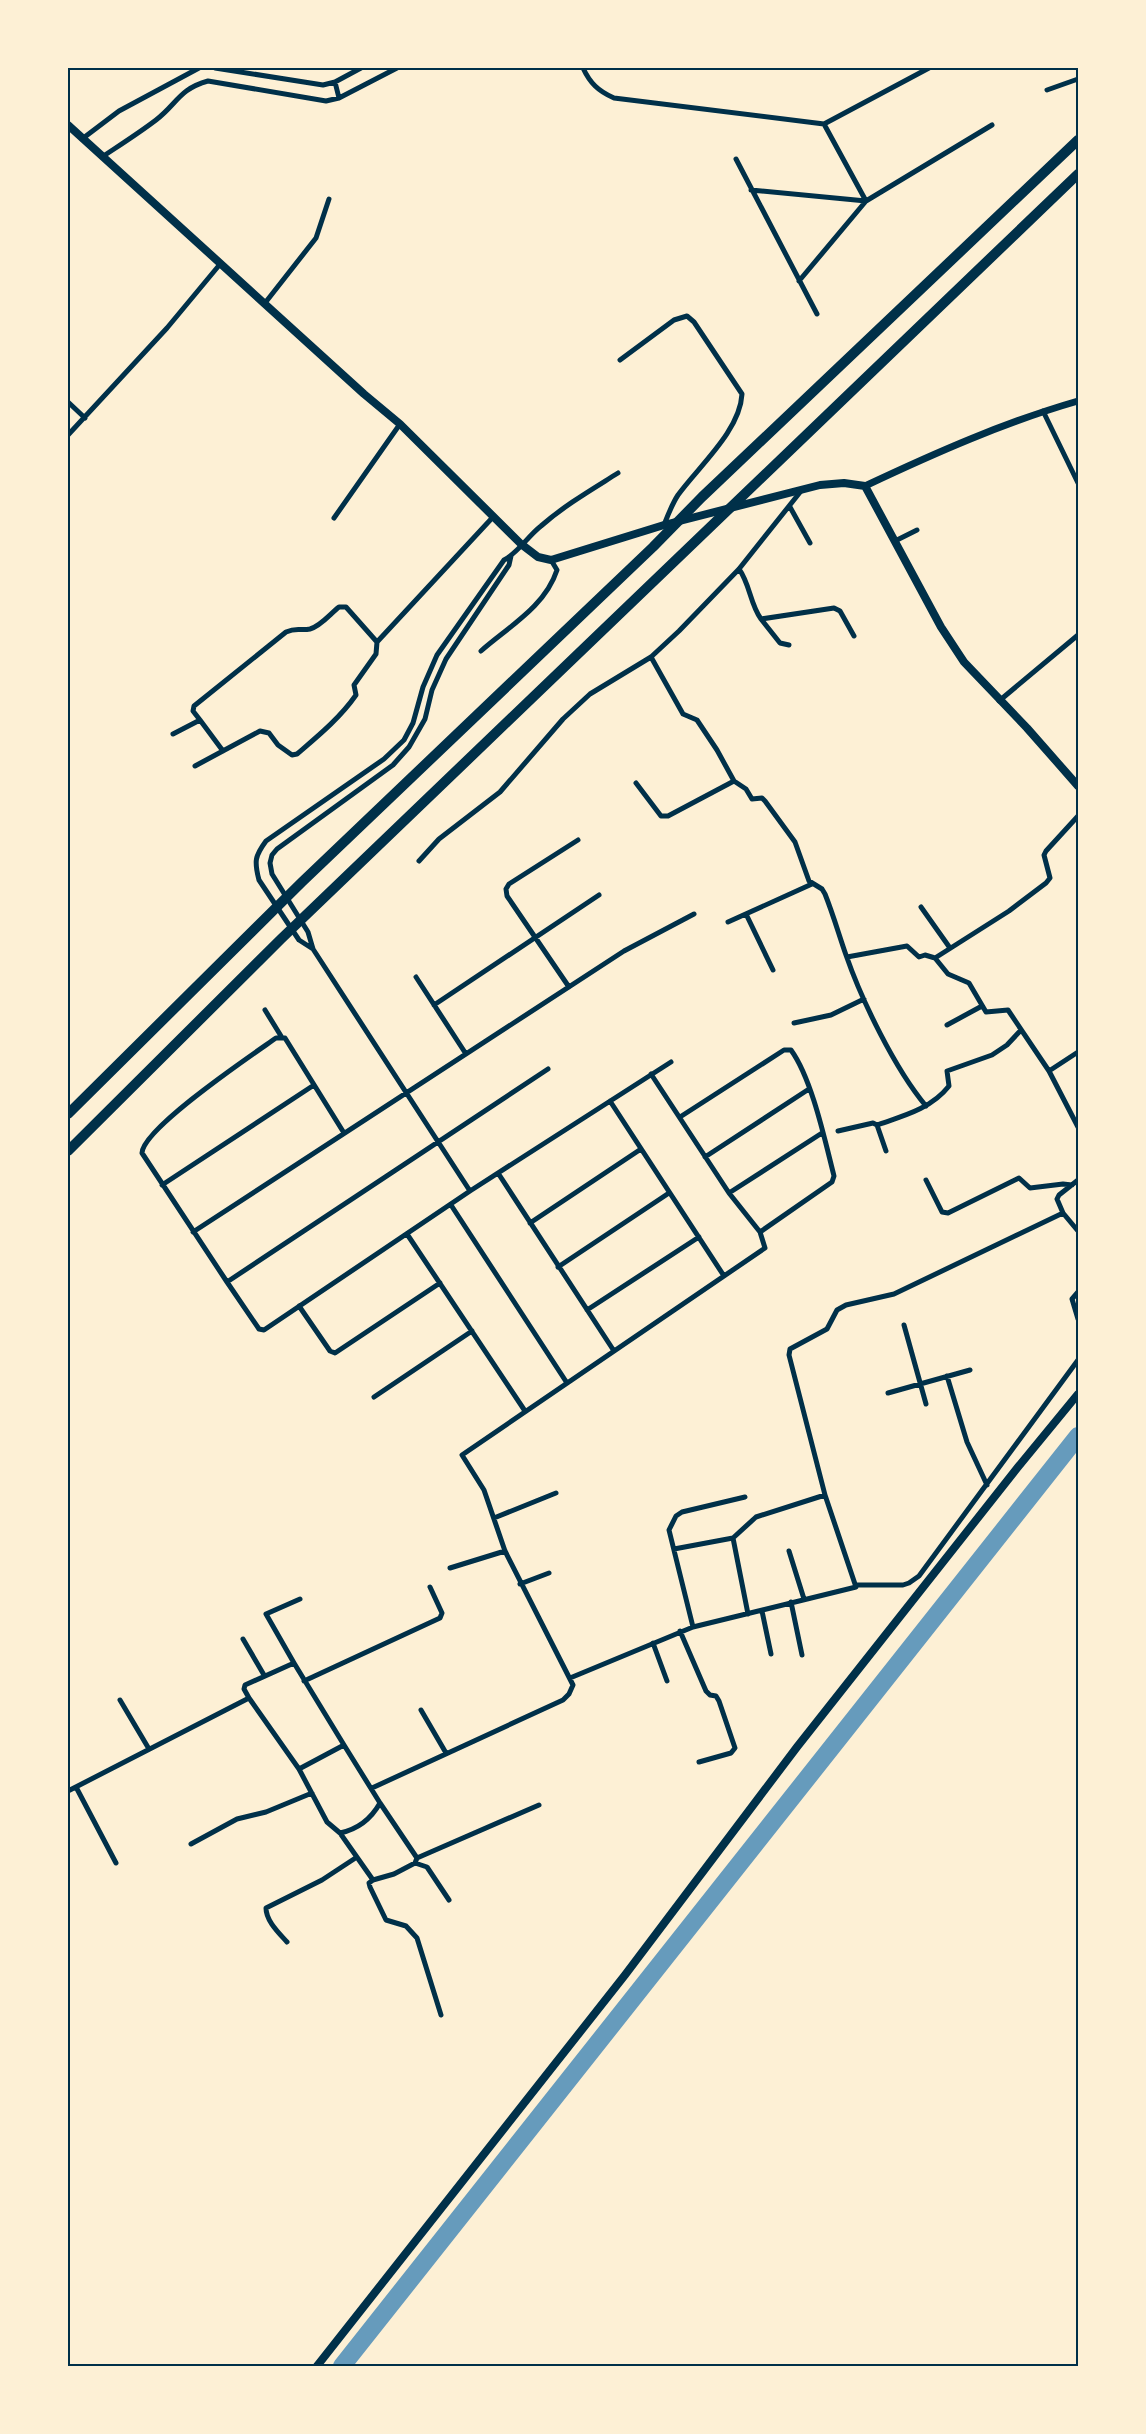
<svg xmlns="http://www.w3.org/2000/svg" width="1146" height="2434" viewBox="0 0 1146 2434" font-family="'IBM Plex Sans',sans-serif">
  <rect width="100%" height="100%" fill="#fdf0d5"/>
  <g fill="none" stroke-linecap="round" stroke-linejoin="round">
    <!-- river -->
    <path stroke="#669bbc" stroke-width="18" d="M 342,2366 L 1078,1436"/>
    <!-- minor -->
    <path stroke="#003049" stroke-width="5" d="M 215,68 L 323,85 L 335,82 L 361,68
      M 583,68 C 590,83 598,91 614,98 L 824,124 L 929,68
      M 335,82 L 339,98
      M 1047,90 L 1078,79
      M 82,139 L 119,111 L 199,68
      M 102,157 C 120,145 139,133 156,120 C 177,104 179,89 208,81 L 326,101 L 339,98 L 397,68
      M 736,159 L 817,314
      M 751,190 L 866,201 L 992,125
      M 799,281 L 866,201 L 824,124
      M 265,303 L 316,238 L 329,199
      M 620,360 L 674,320 L 687,316 L 694,322 L 742,394 C 740,431 699,466 678,495 C 672,504 668,515 664,525
      M 68,402 L 85,418
      M 1043,411 L 1078,483
      M 68,435 L 167,328 L 221,263
      M 790,507 L 810,543
      M 334,518 L 400,424
      M 895,541 L 917,530
      M 739,569 C 750,584 750,604 761,619 L 834,608 L 840,611 L 854,636
      M 761,619 L 780,643 L 789,645
      M 481,651 C 508,627 545,607 557,570 L 551,560
      M 651,657 L 683,714 L 697,720 L 717,750 L 734,781 L 746,789 L 752,799 L 762,798 L 765,801 L 795,842 L 809,881 L 822,889 L 825,894 C 833,914 839,935 846,955 C 862,1001 895,1069 926,1106
      M 999,701 L 1078,635
      M 200,720 L 193,711 L 194,706 L 286,632 C 297,627 300,631 310,629 C 321,626 330,614 339,607 L 346,607 L 377,642
      M 173,734 L 200,720 L 223,751
      M 195,766 L 260,731 L 269,733 L 278,745 L 292,755 L 297,754 C 318,736 340,718 356,695 L 354,685 L 376,654 L 377,642 L 493,517
      M 636,783 L 661,816 L 668,816 L 734,781
      M 419,861 L 439,839 L 500,792 L 563,719 L 590,694 L 651,657 L 679,631 L 739,569 L 801,491
      M 921,907 L 950,948
      M 746,914 L 773,970
      M 728,922 L 812,884
      M 313,949 L 299,940 L 259,880 C 254,861 255,856 266,841 L 384,759 L 404,740 L 413,723 L 423,687 L 437,655 L 504,560 C 518,553 528,536 541,526 C 565,505 591,490 618,473
      M 847,957 L 907,946 L 919,957 L 925,955 L 935,958 L 948,974 L 969,983 L 986,1012 L 1008,1010 L 1049,1071 L 1078,1127
      M 935,958 L 1009,911 L 1046,883 L 1050,878 L 1044,855 L 1046,851 L 1078,816
      M 416,977 L 466,1054
      M 569,987 L 507,896 L 506,889 L 509,884 L 578,840
      M 434,1005 L 599,895
      M 265,1010 L 281,1036
      M 794,1023 L 831,1015 L 864,999
      M 947,1025 L 982,1006
      M 1049,1071 L 1078,1052
      M 610,1101 L 724,1276
      M 680,1117 L 784,1050 L 791,1050 C 812,1079 825,1141 834,1176 L 832,1182 L 760,1232
      M 877,1125 C 903,1116 931,1109 949,1086 L 947,1071 L 992,1055 L 1007,1045 L 1021,1030
      M 838,1131 L 873,1123 L 877,1125 L 886,1151
      M 344,1133 L 285,1038 L 276,1038 C 252,1055 143,1128 142,1153 L 227,1282 L 548,1069
      M 705,1157 L 809,1089
      M 498,1173 L 614,1351
      M 926,1180 L 942,1212 L 948,1213 L 1019,1178 L 1030,1188 L 1063,1184 L 1072,1185
      M 1078,1180 L 1059,1195 L 1057,1199 L 1063,1213 L 1078,1231
      M 162,1185 L 314,1085
      M 470,1191 L 313,949 L 308,932 L 272,874 L 270,863 L 272,855 L 277,849 L 393,765 L 409,747 L 425,719 L 432,690 L 446,659 L 509,565 L 511,556
      M 729,1193 L 822,1133
      M 451,1205 L 567,1383
      M 530,1223 L 641,1149
      M 193,1232 L 624,951 L 694,914
      M 407,1234 L 525,1411
      M 558,1267 L 669,1193
      M 227,1282 L 259,1329 L 264,1330 L 470,1191 L 671,1062
      M 1078,1292 L 1072,1299 L 1078,1319
      M 299,1306 L 330,1351 L 335,1353 L 440,1283
      M 587,1310 L 699,1237
      M 904,1325 L 926,1404
      M 947,1376 L 967,1442 L 987,1485
      M 888,1393 L 970,1370
      M 374,1397 L 472,1331
      M 494,1518 L 556,1493
      M 674,1549 L 733,1538
      M 789,1551 L 804,1599
      M 450,1568 L 505,1551
      M 520,1584 L 549,1573
      M 856,1585 L 903,1585 L 909,1583 L 919,1576 L 1078,1360
      M 791,1602 L 802,1655
      M 762,1611 L 771,1654
      M 748,1614 L 733,1538 L 756,1517 L 825,1495
      M 693,1627 L 669,1530 L 676,1516 L 682,1512 L 745,1497
      M 680,1631 L 706,1691 L 710,1695 L 716,1696 L 719,1701 L 735,1748 L 731,1753 L 699,1762
      M 243,1639 L 264,1675
      M 653,1643 L 667,1681
      M 294,1663 L 266,1614 L 300,1599
      M 570,1678 L 693,1627 L 856,1587 L 825,1495 L 789,1355 L 790,1349 L 827,1329 L 837,1310 L 846,1305 L 894,1294 L 1063,1213
      M 304,1681 L 440,1618 L 442,1613 L 430,1587
      M 120,1700 L 149,1749
      M 421,1710 L 446,1753
      M 344,1745 L 294,1663 L 245,1685 L 244,1689 L 249,1698 L 299,1769 L 327,1822 L 340,1833 L 373,1880 L 394,1874 L 415,1863 L 417,1858 L 380,1803
      M 299,1769 L 344,1745 L 380,1803 C 371,1819 359,1829 340,1833
      M 76,1787 L 116,1863
      M 372,1788 L 563,1700 L 569,1694 L 573,1685 L 505,1551 L 484,1490 L 462,1455 L 765,1248 L 760,1232 L 729,1193 L 651,1074
      M 68,1791 L 249,1698
      M 191,1844 L 237,1819 L 266,1812 L 312,1793
      M 417,1858 L 539,1805
      M 415,1863 L 427,1867 L 449,1900
      M 373,1880 L 369,1883 L 370,1887 L 386,1920 L 406,1926 L 417,1938 L 441,2015
      M 287,1942 C 279,1933 266,1921 266,1908 L 322,1880 L 357,1857"/>
    <!-- tertiary -->
    <path stroke="#003049" stroke-width="7" d="M 865,486 C 935,453 1005,422 1078,401"/>
    <!-- secondary -->
    <path stroke="#003049" stroke-width="8" d="M 68,125 L 364,394 L 400,424 L 521,544 L 538,557 L 551,560 L 664,525 L 820,485 L 844,483 L 865,486 L 941,627 L 964,662 L 1027,728 L 1078,786
      M 317,2366 L 625,1975 L 797,1747 L 1018,1467 L 1078,1394"/>
    <!-- motorway -->
    <path stroke="#003049" stroke-width="10" d="M 68,1114 L 302,882 L 653,547 L 702,497 L 1078,140
      M 68,1151 L 281,939 L 1078,174"/>
  </g>
  <!-- border -->
  <rect width="1146" height="2434" fill="none" stroke="#fdf0d5" stroke-width="138"/>
  <rect x="69" y="69" width="1008" height="2296" fill="none" stroke="#003049" stroke-width="2"/>
</svg>
